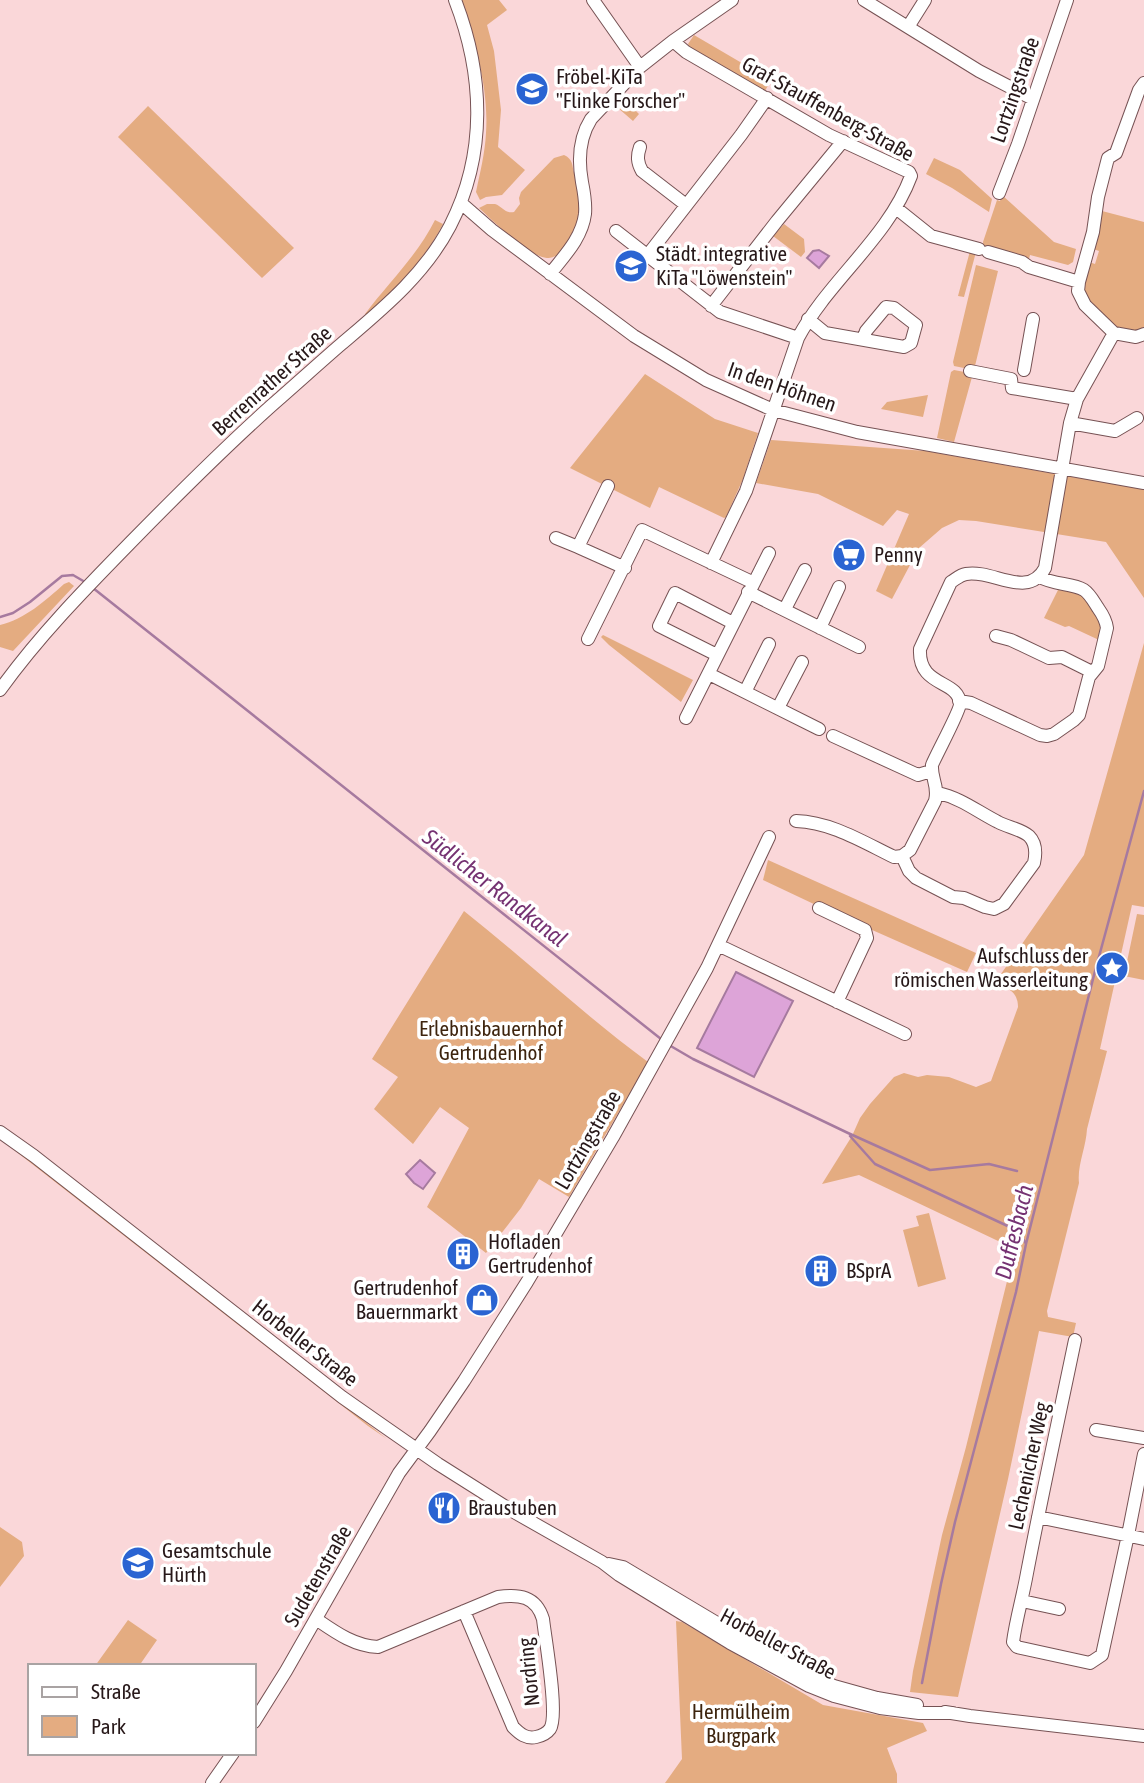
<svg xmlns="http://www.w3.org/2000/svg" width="1144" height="1783" viewBox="0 0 1144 1783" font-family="'Asap Condensed',sans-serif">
  <rect width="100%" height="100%" fill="#fad7d9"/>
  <!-- green -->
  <path fill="#e4ac81" d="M 461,0 L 499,0 L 507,10 L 487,25 L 494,51 L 501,110 L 498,147 L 525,170 L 502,195 L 486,197 L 480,200 L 476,192 C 480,173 485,153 486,133 C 489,88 475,42 461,0 Z
    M 694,35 L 771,80 L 765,91 L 690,48 L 688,44 Z
    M 625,100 L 639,114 L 633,121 L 618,108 Z
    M 148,106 L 294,248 L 262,278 L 118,137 Z
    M 564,155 C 573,159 572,165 574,173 C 584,212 581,223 558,255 C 553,257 552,258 547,258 C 529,257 493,221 479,208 L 487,204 L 495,204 C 502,206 505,214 514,212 L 520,204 L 519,198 L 521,192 L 554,158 Z
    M 934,158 L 960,170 L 992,199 L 989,212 L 952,188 L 926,174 Z
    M 1002,195 L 1054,242 L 1076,249 L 1073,262 L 1068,265 L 1030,255 L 1029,259 L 984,248 L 983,242 L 997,200 L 1000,201 Z
    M 1102,211 L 1144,222 L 1144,330 L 1141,332 L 1117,329 L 1085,300 L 1082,288 L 1089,262 L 1095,264 L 1099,251 L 1093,249 Z
    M 435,220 L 443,224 C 424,261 396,288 367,316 L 365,314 C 389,282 417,256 435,220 Z
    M 784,224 L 804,239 L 805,252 L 801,257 L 773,236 Z
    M 970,251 L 976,252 L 964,297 L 958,296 Z
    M 976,265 L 998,271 L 974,370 L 954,366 L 953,362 Z
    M 954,370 L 970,373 L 972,377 L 954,442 L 937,438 L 951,372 Z
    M 645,374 L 715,419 L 758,433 L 743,479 L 726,517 L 724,518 L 659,487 L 650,508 L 570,468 Z
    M 928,395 L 923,417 L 881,409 L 887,402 Z
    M 771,440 L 926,451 L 1072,477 L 1144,488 L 1144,598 L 1106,542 L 976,521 L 959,520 L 942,528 L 919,548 L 892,599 L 876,591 L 909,514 L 897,510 L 883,526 L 818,494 L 756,483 Z
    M 69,582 L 74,586 L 13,651 L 0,647 L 0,625 C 25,619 45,601 64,584 Z
    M 1058,590 L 1081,593 L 1085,597 L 1103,626 L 1099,640 L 1069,626 L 1065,627 L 1044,618 Z
    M 603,635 L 693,680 L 681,702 L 609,645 L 601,637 Z
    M 1144,643 L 1144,907 L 1132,905 L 1100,1049 L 1107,1051 L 1087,1129 C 1086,1148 1077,1165 1079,1183 L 1047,1311 L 1048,1317 L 1076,1323 L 1073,1337 L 1039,1331 L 1008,1479 L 958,1697 L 910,1692 L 913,1671 L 942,1535 L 966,1447 L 1015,1249 L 859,1175 L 822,1184 L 852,1136 L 860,1118 L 870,1104 L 894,1077 L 904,1073 L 918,1077 L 927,1075 L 949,1077 L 976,1087 L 991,1081 L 1018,1007 C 1018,991 1007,987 994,984 L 1084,855 Z
    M 768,860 L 976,953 L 967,972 L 818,906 L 763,880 Z
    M 464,911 C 526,960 584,1015 648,1062 L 569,1197 L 539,1179 L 521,1208 L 486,1253 L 427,1207 L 469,1128 L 440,1107 L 413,1144 L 374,1109 L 398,1077 L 372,1059 Z
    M 1137,914 L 1144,915 L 1144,980 L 1124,976 Z
    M 0,1139 L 9,1142 L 387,1439 L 368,1426 Z
    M 929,1213 L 946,1279 L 918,1287 L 903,1230 L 919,1226 L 916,1216 Z
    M 0,1527 L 22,1542 L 24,1556 L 0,1587 Z
    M 128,1620 L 157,1640 L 139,1666 L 95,1666 Z
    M 676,1621 L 682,1622 L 823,1705 L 923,1723 L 927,1731 L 887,1748 L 897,1774 L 897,1783 L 665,1783 L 682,1759 Z"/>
  <!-- water -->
  <path fill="#dda4d8" stroke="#a67a9f" stroke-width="2" d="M 819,250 L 829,256 L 819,268 L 807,258 L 813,251 Z
    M 736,972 L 793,1001 L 754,1077 L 697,1048 Z
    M 420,1160 L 435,1173 L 423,1189 L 414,1183 L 406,1174 Z"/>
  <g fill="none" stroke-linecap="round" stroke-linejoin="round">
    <!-- stream -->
    <path stroke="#a67a9f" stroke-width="2.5" d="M 93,588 L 661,1039
      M 0,617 L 13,613 L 30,602 L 62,576 L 73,575 L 85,582
      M 669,1045 L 693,1059 L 848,1133 L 930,1170 L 989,1164 L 1017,1171
      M 850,1136 L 875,1164 L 1014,1229 L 1021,1235 L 1026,1244
      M 922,1683 L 941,1584 L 955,1522 L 1016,1292 L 1026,1244 L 1094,975 L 1144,791"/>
    <defs>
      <path id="minor" d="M 593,0 L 640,67
        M 864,0 L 979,71 L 1033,99
        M 908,27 L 925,0
        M 673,41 L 686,52 L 829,135 L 909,172 L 911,176 C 888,238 828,281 798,338 L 746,491 L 711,563
        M 1144,83 L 1139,90 L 1116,153 L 1108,158 L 1098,197 L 1093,232 L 1079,282 L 1078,291 L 1085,305 L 1114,333 L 1136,337 L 1144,334
        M 640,147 C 637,156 637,162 642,171 L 686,205
        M 999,193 L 1018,144 L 1067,0
        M 461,203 L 492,230 L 634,336 L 706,380 L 773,410 L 857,432 L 1144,483
        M 896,208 L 931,236 L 979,249
        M 616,231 L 720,312 L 798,338
        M 988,252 L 1022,262 L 1029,267 L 1079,282
        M 647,256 L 741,135 L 767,98
        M 550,274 C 564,256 582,238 585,214 C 586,203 584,192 582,182 C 578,160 579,138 591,119 L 640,67 L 673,41 L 732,0
        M 711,306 L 777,221 L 843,141
        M 808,319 L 825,333 L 904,347 L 911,343 L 916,325 L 894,308 L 886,307 L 866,331 L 863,339
        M 1024,370 L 1033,319
        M 970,371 L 1011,379 L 1012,388 L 1077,399
        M 1070,423 L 1115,431 L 1137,418
        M 608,486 L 578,547 L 625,568
        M 556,538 L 578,547
        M 748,592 L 859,647
        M 785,609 L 805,570
        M 820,628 L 839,587
        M 996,636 L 1011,640 L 1049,658 L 1062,657 L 1092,672
        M 588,639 L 642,530 L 754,583
        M 717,655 L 659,626 L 675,593 L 733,623
        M 709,674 L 819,729
        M 0,690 C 38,637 84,590 130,543 C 176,496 222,450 271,406 C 294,386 316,366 339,346 C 380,311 424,276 450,226 C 487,154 484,75 455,0
        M 745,692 L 769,644
        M 959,701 L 971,703 L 1040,735 L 1047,736 L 1054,734 L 1074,720 L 1079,715 L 1089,677 L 1098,666 L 1107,628 C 1106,620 1103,615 1098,608 C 1094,602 1090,594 1084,590 C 1072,583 1054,585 1040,577
        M 778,708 L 802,662
        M 686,718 L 769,553
        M 833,736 L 918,775 L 931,771
        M 796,821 C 831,822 863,842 894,857 L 902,856 L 910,850 L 935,801 C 939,786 931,779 932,765 C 936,755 960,711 960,704 C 959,679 918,688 920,649 L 951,582 C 956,579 960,575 966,574 C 993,569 1028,600 1045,568 L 1070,423 L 1077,399 L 1114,333
        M 902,856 L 909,871 L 916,878 L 953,897 L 964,898 L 985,907 L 994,909 L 1004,904 L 1034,863 C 1036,854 1036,843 1029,836 C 1021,829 1007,827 998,822 C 978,812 961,798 938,793
        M 819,908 L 865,930 L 867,938 L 837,1002
        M 718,945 L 905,1034
        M 0,1132 L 34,1156 L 342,1397 L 382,1425 L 438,1464 L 514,1512 L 602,1562 L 619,1575 L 730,1643 L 809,1686 L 834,1696 L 880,1708 L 919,1713 L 953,1713
        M 1075,1340 C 1059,1417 1042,1495 1027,1573 C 1023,1596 1016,1619 1013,1642 L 1017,1647 L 1090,1663 L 1102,1655 L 1128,1535 L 1144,1454
        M 1096,1430 L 1144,1438
        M 1038,1517 L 1144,1539
        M 609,1564 L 623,1567 L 794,1669 L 834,1686 L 877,1698 L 917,1705
        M 1022,1601 L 1059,1609
        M 316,1619 C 335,1632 354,1646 378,1647 L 498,1597 C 519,1594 536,1596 543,1619 C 545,1638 559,1715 550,1729 C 547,1733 541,1736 536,1737 C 526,1739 520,1734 513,1727 L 464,1611
        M 945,1712 L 970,1716 L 1144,1736
        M 254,1722 L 286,1671 L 399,1473 L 430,1431 L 464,1381 L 527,1282 L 613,1137 L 707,968 L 769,837
        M 212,1783 L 233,1753"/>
    </defs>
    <!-- minor casing -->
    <use href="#minor" stroke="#765254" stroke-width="14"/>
    <!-- minor -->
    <use href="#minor" stroke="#fff" stroke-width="12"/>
  </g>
  <!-- icons -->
  <defs>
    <symbol id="school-disc" viewBox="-11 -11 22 22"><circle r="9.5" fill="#2a64d2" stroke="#fff"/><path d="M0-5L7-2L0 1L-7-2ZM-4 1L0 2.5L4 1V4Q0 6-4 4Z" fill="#fff"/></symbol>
    <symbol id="supermarket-disc" viewBox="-11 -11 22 22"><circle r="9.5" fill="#2a64d2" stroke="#fff"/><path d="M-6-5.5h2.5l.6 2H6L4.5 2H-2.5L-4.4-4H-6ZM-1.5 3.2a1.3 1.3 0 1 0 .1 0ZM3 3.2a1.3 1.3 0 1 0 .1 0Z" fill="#fff"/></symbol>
    <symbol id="sight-disc" viewBox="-11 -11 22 22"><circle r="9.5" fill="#2a64d2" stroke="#fff"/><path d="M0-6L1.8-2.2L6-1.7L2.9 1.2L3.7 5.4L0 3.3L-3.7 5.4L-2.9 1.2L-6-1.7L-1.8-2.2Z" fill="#fff"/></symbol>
    <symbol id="building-disc" viewBox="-11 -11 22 22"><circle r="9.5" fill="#2a64d2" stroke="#fff"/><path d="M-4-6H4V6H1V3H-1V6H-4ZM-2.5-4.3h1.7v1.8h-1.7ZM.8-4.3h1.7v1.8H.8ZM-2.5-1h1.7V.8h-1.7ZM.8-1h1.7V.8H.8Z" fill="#fff"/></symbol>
    <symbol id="shop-disc" viewBox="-11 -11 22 22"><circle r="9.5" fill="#2a64d2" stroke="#fff"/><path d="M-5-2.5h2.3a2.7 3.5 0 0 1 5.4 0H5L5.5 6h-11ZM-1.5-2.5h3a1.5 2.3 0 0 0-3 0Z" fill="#fff"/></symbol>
    <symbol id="restaurant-disc" viewBox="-11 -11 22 22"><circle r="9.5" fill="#2a64d2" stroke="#fff"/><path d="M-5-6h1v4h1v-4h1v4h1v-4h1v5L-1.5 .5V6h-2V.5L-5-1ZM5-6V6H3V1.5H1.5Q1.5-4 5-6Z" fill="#fff"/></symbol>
  </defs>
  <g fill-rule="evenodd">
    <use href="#school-disc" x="513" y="70" width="38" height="38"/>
    <use href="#school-disc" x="612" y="247" width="38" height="38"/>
    <use href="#supermarket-disc" x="830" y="536" width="38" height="38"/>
    <use href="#sight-disc" x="1093" y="949" width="38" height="38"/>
    <use href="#building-disc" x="444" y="1235" width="38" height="38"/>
    <use href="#building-disc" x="802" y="1252" width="38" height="38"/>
    <use href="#shop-disc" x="463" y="1281" width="38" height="38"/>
    <use href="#restaurant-disc" x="425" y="1489" width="38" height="38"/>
    <use href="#school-disc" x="119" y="1544" width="38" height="38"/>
  </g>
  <g text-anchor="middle" stroke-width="7" stroke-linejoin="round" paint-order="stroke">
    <!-- poi labels -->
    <g font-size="21" fill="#271819" stroke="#fff" text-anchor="start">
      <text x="556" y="84">Fröbel-KiTa<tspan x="556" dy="24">"Flinke Forscher"</tspan></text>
      <text x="656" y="261">Städt. integrative<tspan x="656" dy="24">KiTa "Löwenstein"</tspan></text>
      <text x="874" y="562">Penny</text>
      <text x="1088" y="963" text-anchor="end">Aufschluss der<tspan x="1088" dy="24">römischen Wasserleitung</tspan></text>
      <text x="488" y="1249">Hofladen<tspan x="488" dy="24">Gertrudenhof</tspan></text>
      <text x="846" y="1278">BSprA</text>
      <text x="458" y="1295" text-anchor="end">Gertrudenhof<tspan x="458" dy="24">Bauernmarkt</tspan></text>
      <text x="468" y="1515">Braustuben</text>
      <text x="162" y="1558">Gesamtschule<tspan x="162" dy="24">Hürth</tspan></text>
    </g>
    <!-- street labels -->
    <g font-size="21" fill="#271819" stroke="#fff">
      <text transform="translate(1015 90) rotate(-71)" y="7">Lortzingstraße</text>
      <text transform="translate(828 109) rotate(29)" y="7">Graf-Stauffenberg-Straße</text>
      <text transform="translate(272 381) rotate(-42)" y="7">Berrenrather Straße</text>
      <text transform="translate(782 387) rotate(19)" y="7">In den Höhnen</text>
      <text transform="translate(588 1140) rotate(-60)" y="7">Lortzingstraße</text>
      <text transform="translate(305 1343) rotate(38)" y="7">Horbeller Straße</text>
      <text transform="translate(1029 1466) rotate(-78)" y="7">Lechenicher Weg</text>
      <text transform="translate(318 1576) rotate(-60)" y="7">Sudetenstraße</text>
      <text transform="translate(778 1644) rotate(28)" y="7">Horbeller Straße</text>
      <text transform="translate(529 1672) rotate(-96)" y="7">Nordring</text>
    </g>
    <!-- park labels -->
    <g font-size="21" fill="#3d240e" stroke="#fff">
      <text x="491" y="1036">Erlebnisbauernhof<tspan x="491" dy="24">Gertrudenhof</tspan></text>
      <text x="741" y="1719">Hermülheim<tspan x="741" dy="24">Burgpark</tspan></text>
    </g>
    <!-- water labels -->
    <g font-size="23" font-style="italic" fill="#753272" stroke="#fff">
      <text transform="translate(495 888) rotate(38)" y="8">Südlicher Randkanal</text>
      <text transform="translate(1014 1232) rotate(-76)" y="8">Duffesbach</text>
    </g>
  </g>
  <!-- legend -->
  <rect x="28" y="1664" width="228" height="91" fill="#ffffff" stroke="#a9a3a3" stroke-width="2"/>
  <rect x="42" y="1687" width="35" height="10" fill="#ffffff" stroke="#a9a3a3" stroke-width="2"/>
  <text x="91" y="1699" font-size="21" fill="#271819">Straße</text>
  <rect x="42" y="1716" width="35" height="21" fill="#e4ac81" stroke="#a9a3a3" stroke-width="2"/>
  <text x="91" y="1734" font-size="21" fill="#271819">Park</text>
</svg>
